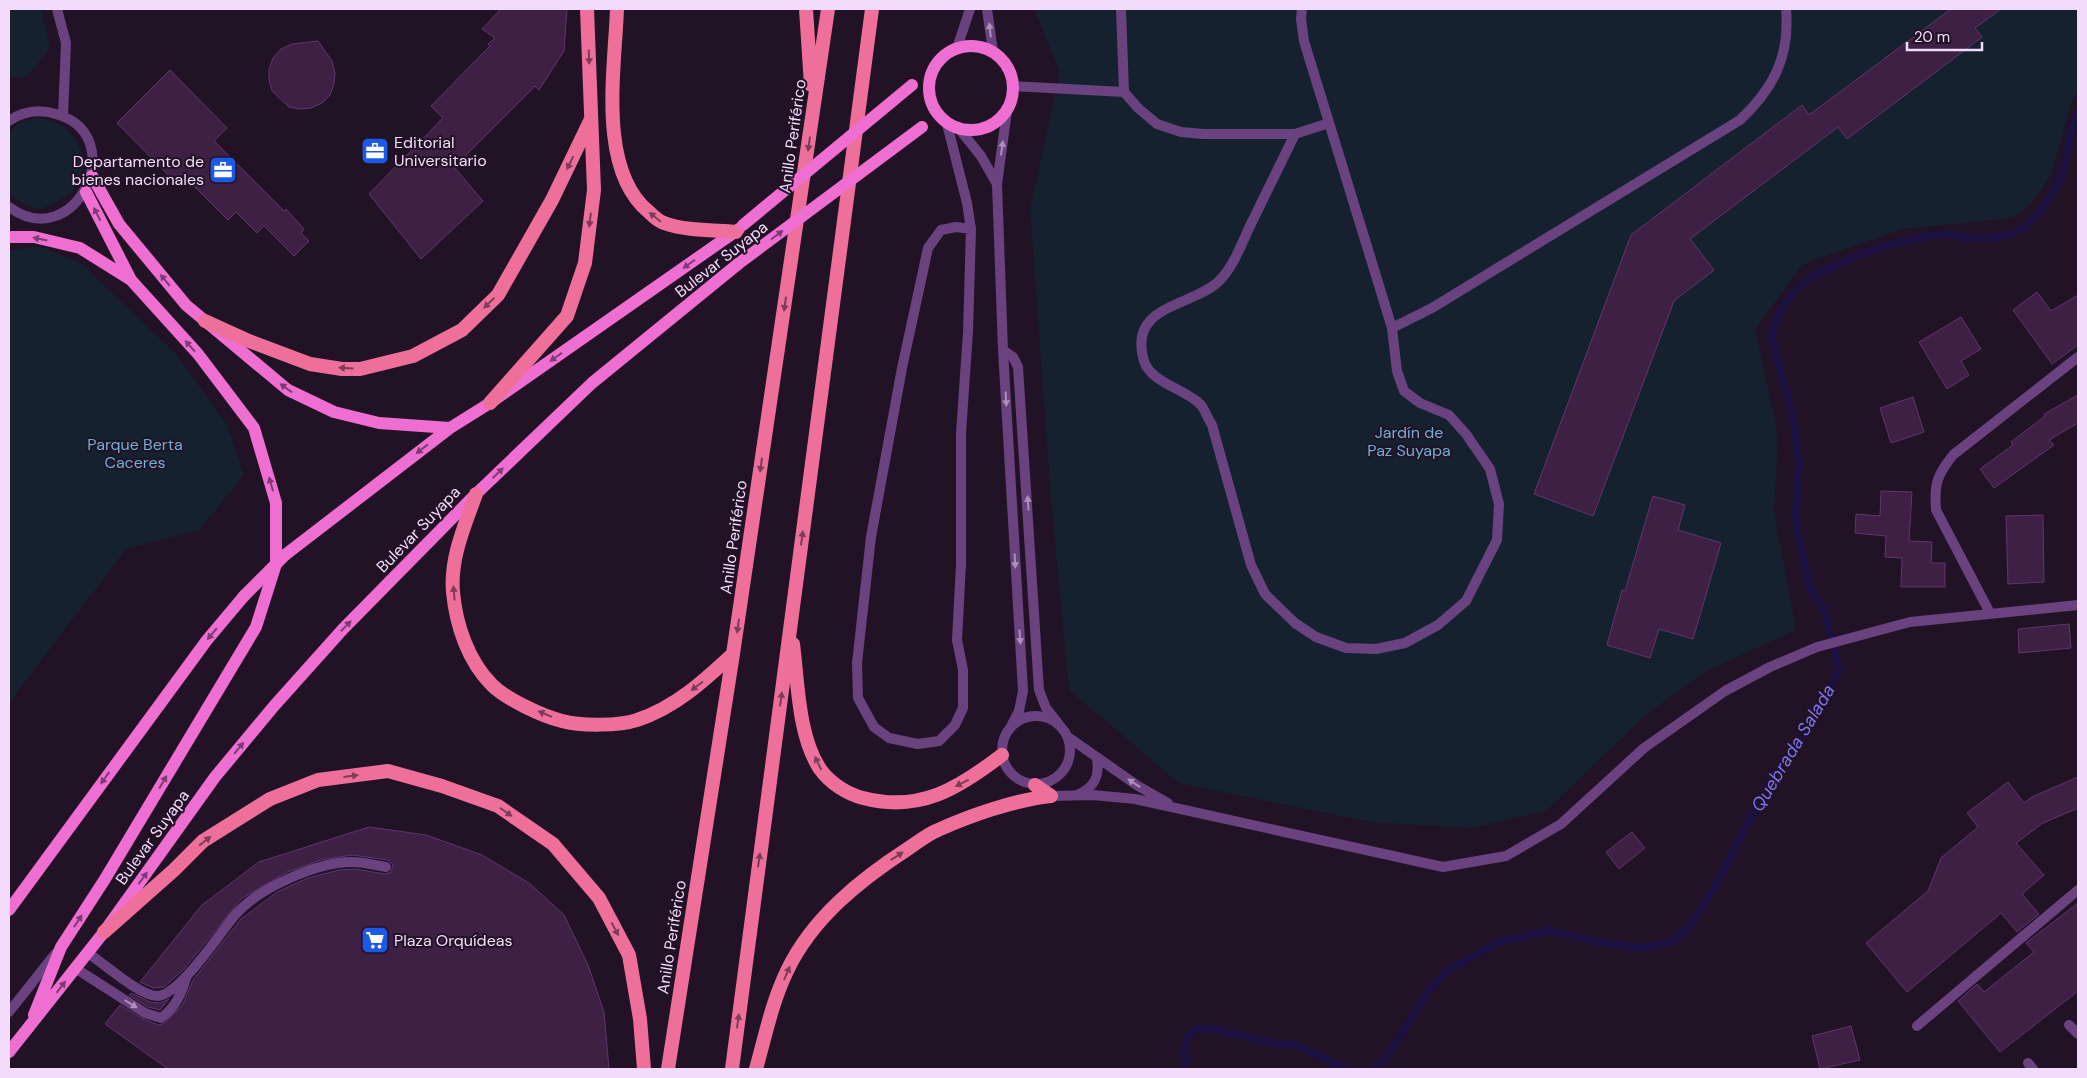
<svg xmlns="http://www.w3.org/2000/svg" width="2087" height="1078" viewBox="0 0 2087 1078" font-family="'DM Sans',sans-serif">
  <rect width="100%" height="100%" fill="#211225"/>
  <!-- green -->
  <path fill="#16212f" d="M 9,9 L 41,9 L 50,48 L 27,77 L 9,77 Z
    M 1034,9 L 2078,9 L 2078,90 L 2073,99 L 2051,175 L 2033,202 L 2013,218 L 1903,229 L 1803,264 L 1755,329 L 1778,436 L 1774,511 L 1796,630 L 1707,671 L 1648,713 L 1546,811 L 1472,828 L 1371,822 L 1179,783 L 1069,690 L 1051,499 L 1030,209 L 1060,72 Z
    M 37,118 C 47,120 59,122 66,129 C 91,151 89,187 58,201 C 53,203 45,208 40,209 C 29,209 17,199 9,194 L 9,132 L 19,123 Z
    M 39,246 L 82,264 L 176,354 L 226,423 L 244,475 L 199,530 L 126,549 L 9,703 L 9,250 Z"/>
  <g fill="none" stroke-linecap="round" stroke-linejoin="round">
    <!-- stream -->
    <path stroke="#1c1040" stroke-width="8" d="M 1184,1069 L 1187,1060 L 1184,1049 L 1188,1037 L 1195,1030 L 1207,1028 L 1272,1043 L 1296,1045 L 1347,1069
      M 1373,1069 L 1387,1057 L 1429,990 L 1447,971 L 1497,943 L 1550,930 L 1591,941 L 1640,948 L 1671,942 L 1692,923 L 1717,883 L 1771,779 L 1806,733 L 1825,702 L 1839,668 L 1825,613 L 1810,588 L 1798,534 L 1796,514 L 1799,463 L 1794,422 L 1772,339 C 1771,320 1795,286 1812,277 C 1845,257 1905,237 1944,234 C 1950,233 1956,236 1962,237 C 1983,240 2010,239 2027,225 C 2042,212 2056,190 2063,171 C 2069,152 2068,131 2078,113"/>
  </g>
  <!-- building -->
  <path fill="#3d2044" stroke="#62356e" d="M 501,9 L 567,9 L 564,51 L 539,90 L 535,86 L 454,167 L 483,201 L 421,259 L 369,194 L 443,118 L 431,106 L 490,46 L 488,44 L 495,38 L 482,29 Z
    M 1951,9 L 2001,9 L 1975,28 L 1982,37 L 1847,139 L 1838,127 L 1690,239 L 1714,270 L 1674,301 L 1593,516 L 1534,494 L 1631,235 L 1802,105 L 1809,115 Z
    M 318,41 L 332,61 L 335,73 L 334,84 L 330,95 L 322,103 L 311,108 L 300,109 L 289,107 L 272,91 L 269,80 L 269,69 L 273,58 L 281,49 L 292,44 Z
    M 170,70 L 227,128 L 214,141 L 284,211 L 286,209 L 304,229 L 301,233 L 309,241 L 294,256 L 264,226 L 257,233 L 236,212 L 228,220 L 182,174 L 174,181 L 117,123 Z
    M 2037,292 L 2051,311 L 2078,295 L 2078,345 L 2052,364 L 2013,310 Z
    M 1961,317 L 1981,349 L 1961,361 L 1969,375 L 1947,389 L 1919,342 Z
    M 2078,395 L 2078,423 L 2049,440 L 2054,445 L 1994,488 L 1980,469 L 2013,445 L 2011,442 L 2045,416 L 2044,414 Z
    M 1913,397 L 1924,432 L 1891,443 L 1880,408 Z
    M 1881,491 L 1912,492 L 1909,541 L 1932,542 L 1931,563 L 1945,563 L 1945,587 L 1901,587 L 1902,558 L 1885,557 L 1886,536 L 1855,533 L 1856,514 L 1880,516 Z
    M 1653,496 L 1685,505 L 1678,530 L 1721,543 L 1693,639 L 1659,629 L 1650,658 L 1607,645 L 1622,590 L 1625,591 Z
    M 2043,515 L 2044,582 L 2008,584 L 2006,516 Z
    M 2069,624 L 2071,648 L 2019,653 L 2018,629 Z
    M 2078,777 L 2078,808 L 2043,823 L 2016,843 L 2044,875 L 2022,894 L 2039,914 L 2017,932 L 2001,913 L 1907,992 L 1866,943 L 1928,891 L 1941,858 L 1978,827 L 1967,813 L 2008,782 L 2024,803 L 2032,797 Z
    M 369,827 L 426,835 L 482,855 L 529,883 L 564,915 L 588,965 L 604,1012 L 609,1069 L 168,1069 L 105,1024 L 120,1005 L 143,1019 L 159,1025 L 165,1023 L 183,1004 L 193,980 L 241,919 L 277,892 L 308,878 L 339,870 L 356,869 L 385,874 L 391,872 L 393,865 L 388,860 L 352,855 L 321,860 L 287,872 L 241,899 L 184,969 L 164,987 L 153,988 L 140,982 L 202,905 L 259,862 Z
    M 1632,832 L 1645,848 L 1619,869 L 1606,852 Z
    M 2078,903 L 2078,991 L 2000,1052 L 1958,1001 L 1977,984 L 1984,992 L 2034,952 L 2026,943 Z
    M 131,993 L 150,1002 L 160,1003 L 169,999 L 160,1010 L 148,1007 L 129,995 Z
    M 1851,1026 L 1860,1060 L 1820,1069 L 1812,1036 Z"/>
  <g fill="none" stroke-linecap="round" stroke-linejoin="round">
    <!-- service -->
    <path stroke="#69427f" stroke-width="10" d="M 57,9 L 66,43 L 63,116
      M 1121,9 L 1124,92 L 1138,108 L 1157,124 L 1181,132 L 1203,134 L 1295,134 L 1329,123
      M 1013,86 L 1124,92
      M 9,121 C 23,111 39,109 56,114 C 132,135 76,256 9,207
      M 947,124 L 967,203 L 971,229 L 968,332 L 961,433 L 961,564 L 957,640 L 963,670 L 963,708 L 955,725 L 939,741 L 918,744 L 889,738 L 874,727 L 858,698 L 857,663 L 871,537 L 902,368 L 928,248 L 941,230 L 956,227 L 971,229
      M 1295,134 C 1280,165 1265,195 1250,226 C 1241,245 1233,268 1218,282 C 1191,307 1127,305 1144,361 C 1151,383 1186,389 1201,405 C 1205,410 1208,419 1212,425 L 1251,565 L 1265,594 L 1295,623 L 1316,637 L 1346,648 L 1376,649 L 1405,643 L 1438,625 L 1466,601 L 1497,540 L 1499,504 L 1490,469 L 1466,434 L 1449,415 L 1420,403 L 1404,391 L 1397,371 L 1392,328 L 1304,41 L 1301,19 L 1302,9
      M 1392,328 L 1432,308 L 1740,120 C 1774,88 1790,56 1786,9
      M 88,953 C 103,963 141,997 158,996 C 181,994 220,932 236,914 C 259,888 317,862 352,862 C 363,862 375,865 386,867
      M 75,968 L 145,1013 L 161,1018 C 174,1009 182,993 186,978
      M 9,1012 L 55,954
      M 2069,1025 L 2078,1034
      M 2028,1063 L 2033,1069"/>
    <!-- minor -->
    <path stroke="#69427f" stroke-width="10" d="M 987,9 L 993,52
      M 957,48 L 970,9
      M 1990,613 L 1936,510 C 1934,484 1937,475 1953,455 L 2078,357
      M 1917,1026 L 2078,890"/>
    <!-- tertiary -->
    <path stroke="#69427f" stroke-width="10" d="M 1007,111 L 997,184 L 1003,350 L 1023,691 L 1019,711 L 1010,728
      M 960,130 L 981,156 L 997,184
      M 1003,350 L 1013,357 L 1018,367 L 1039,690 L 1046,708 L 1058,723
      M1002 750a34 34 0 1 1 68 0a34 34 0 1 1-68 0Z
      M 1068,737 L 1138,786 L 1168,803
      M 1077,795 C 1094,788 1100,777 1097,759
      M 1051,796 L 1093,795 L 1135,799 L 1443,867 L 1506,856 L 1561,824 L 1644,748 L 1725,691 L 1770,667 L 1817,647 L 1910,622 L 2078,605"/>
    <!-- primary -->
    <path stroke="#ef6ed2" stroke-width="12" d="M929 88a42 42 0 1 1 84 0a42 42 0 1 1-84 0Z
      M 92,176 L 119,224 L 186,305 L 288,390 L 334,412 L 379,423 L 450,428
      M 9,237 L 34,237 L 80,248 L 131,280
      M 285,555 L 450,428 L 490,403 L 739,229
      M 9,910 L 207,640 L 244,596
      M 34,1015 L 61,947 L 105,879 L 256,627 L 276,564 L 276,503 L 254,428 L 198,354 L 131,280 L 86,192
      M 9,1052 L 104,932 L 215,777 L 274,706 L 343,629 L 476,494 L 592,383 L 738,264"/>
    <!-- trunk -->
    <path stroke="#ee709a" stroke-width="14" d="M 617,9 C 615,68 597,170 649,212 C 653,216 658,221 664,223 C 686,231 713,230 736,232
      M 806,9 L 811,85
      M 205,321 L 249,341 L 310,364 L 342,369 L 360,369 L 413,356 L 462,330 L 498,295 L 552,200 L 591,119
      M 490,403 L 567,316 L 585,263 L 594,190 L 587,9
      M 476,494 C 465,525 450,558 453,592 C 456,625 468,661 492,685 C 506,699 542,716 562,721 C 580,726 620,726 637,720 C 675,708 705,680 733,654
      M 793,644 C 798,682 798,736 820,769 C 830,783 847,794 863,798 C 920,813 959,788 1002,755
      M 1035,785 L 1051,796
      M 104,932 L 174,870 L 203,841 L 270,799 L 318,780 L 388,771 L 442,786 L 498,806 L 553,844 L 599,898 L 629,955 L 640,1019 L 644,1069
      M 668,1069 L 733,654 L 828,9
      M 732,1069 L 872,9
      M 756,1069 C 765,1037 772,1002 787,971 C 812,918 861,879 909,848 C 918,842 928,834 938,830 C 971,815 1015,800 1051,796"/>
    <!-- primary-bridge -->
    <path stroke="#ef6ed2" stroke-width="12" d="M 743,225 L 912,85
      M 738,264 L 922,127
      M 244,596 L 285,555"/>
  </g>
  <!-- one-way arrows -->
  <defs><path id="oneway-solid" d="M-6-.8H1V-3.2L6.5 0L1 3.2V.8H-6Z" transform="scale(1.25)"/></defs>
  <g fill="#ae8ebd">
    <use href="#oneway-solid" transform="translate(990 30) rotate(-97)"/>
    <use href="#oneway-solid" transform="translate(1002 148) rotate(-82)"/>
    <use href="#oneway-solid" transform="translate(1006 399) rotate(87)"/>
    <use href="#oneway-solid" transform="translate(1028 503) rotate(-94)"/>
    <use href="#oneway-solid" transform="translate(1015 561) rotate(87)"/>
    <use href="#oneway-solid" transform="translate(1020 637) rotate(86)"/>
    <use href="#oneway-solid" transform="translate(1134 783) rotate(-147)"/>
    <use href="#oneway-solid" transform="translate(131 1004) rotate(32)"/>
  </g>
  <g fill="#7d3c5a">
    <use href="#oneway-solid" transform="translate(589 57) rotate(88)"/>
    <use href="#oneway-solid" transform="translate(809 144) rotate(98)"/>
    <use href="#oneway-solid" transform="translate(570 163) rotate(116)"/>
    <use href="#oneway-solid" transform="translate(655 217) rotate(-141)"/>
    <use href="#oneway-solid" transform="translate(590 220) rotate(97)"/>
    <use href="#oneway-solid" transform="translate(489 303) rotate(136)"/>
    <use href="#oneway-solid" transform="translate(785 304) rotate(98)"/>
    <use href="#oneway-solid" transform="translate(346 368) rotate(-177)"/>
    <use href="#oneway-solid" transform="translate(761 465) rotate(98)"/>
    <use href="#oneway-solid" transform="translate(802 538) rotate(-82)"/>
    <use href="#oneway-solid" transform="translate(454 593) rotate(-95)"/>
    <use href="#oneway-solid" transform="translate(738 626) rotate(98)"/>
    <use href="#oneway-solid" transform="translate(697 686) rotate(143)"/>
    <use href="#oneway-solid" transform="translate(781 699) rotate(-82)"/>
    <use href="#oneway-solid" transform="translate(545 714) rotate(-157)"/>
    <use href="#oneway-solid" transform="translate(818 763) rotate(-116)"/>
    <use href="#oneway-solid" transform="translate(351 776) rotate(-7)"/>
    <use href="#oneway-solid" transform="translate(962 783) rotate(153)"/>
    <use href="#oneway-solid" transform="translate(506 812) rotate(35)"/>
    <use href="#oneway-solid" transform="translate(205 841) rotate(-38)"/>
    <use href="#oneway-solid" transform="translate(897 856) rotate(-33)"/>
    <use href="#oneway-solid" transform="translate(759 860) rotate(-82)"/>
    <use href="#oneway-solid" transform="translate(615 929) rotate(62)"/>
    <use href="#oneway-solid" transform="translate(787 973) rotate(-66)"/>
    <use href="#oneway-solid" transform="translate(738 1021) rotate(-82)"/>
  </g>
  <g fill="#7e3b73">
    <use href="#oneway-solid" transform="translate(97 214) rotate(-117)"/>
    <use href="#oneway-solid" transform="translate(777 235) rotate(-37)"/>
    <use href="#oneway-solid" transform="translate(40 239) rotate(-168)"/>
    <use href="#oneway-solid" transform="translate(689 264) rotate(145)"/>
    <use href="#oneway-solid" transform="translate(165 280) rotate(-129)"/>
    <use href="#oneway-solid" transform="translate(190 346) rotate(-132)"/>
    <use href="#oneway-solid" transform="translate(556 357) rotate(145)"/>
    <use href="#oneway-solid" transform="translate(286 388) rotate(-144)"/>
    <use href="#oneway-solid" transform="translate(422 449) rotate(142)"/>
    <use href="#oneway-solid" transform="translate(498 473) rotate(-44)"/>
    <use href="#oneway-solid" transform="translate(271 484) rotate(-106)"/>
    <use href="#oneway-solid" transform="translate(346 626) rotate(-46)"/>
    <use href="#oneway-solid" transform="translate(212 634) rotate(130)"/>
    <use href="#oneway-solid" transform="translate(239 748) rotate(-50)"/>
    <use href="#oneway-solid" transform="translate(105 778) rotate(126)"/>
    <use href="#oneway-solid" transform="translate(163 782) rotate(-59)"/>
    <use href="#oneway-solid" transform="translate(143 878) rotate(-54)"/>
    <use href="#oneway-solid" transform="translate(78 921) rotate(-57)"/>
    <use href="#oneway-solid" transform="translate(61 987) rotate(-52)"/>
  </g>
  <!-- icons -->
  <defs>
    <symbol id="office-square" viewBox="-11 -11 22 22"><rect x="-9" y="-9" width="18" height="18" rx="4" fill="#1c59e6" stroke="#211225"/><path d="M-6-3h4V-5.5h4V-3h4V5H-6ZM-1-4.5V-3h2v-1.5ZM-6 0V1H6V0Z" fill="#fff"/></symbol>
    <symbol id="supermarket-square" viewBox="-11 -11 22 22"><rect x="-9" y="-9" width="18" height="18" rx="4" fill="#1c59e6" stroke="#211225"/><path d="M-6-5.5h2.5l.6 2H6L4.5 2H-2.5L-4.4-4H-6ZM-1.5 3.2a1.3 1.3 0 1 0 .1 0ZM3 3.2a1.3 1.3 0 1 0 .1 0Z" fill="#fff"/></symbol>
  </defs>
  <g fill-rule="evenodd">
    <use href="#office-square" x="359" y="135" width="32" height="32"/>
    <use href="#office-square" x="207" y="154" width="32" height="32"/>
    <use href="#supermarket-square" x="359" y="924" width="32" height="32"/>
  </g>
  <g text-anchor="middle" stroke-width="4" stroke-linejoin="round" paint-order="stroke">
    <!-- street labels -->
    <g font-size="16" fill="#f2dbfb" stroke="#211225">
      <text transform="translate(792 136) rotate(-82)" y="6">Anillo Periférico</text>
      <text transform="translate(721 259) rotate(-38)" y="6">Bulevar Suyapa</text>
      <text transform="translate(418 529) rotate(-46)" y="6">Bulevar Suyapa</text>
      <text transform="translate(733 537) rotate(-82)" y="6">Anillo Periférico</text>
      <text transform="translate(152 837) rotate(-54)" y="6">Bulevar Suyapa</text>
      <text transform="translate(671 937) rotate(-81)" y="6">Anillo Periférico</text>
    </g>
    <!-- poi labels -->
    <g font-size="16" fill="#f2dbfb" stroke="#211225" text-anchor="start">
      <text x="394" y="148">Editorial<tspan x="394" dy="18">Universitario</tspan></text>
      <text x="204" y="167" text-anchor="end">Departamento de<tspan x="204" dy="18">bienes nacionales</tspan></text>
      <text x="394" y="946">Plaza Orquídeas</text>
    </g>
    <!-- park labels -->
    <g font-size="16" fill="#6eb0d4" stroke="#211225">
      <text x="1409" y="438">Jardín de<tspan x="1409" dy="18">Paz Suyapa</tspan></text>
      <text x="135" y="450">Parque Berta<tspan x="135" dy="18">Caceres</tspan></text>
    </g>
    <!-- water labels -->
    <g font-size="18" font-style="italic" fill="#7c74f0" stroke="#211225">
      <text transform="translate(1793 748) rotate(-59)" y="6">Quebrada Salada</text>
    </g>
  </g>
  <!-- border -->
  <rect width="2087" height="1078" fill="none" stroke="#f2dbfb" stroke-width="20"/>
  <!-- scale -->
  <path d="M1907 42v8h75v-8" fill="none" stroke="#f2dbfb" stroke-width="2.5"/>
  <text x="1914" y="42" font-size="15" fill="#f2dbfb" stroke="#211225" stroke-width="4" paint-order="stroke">20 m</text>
</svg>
